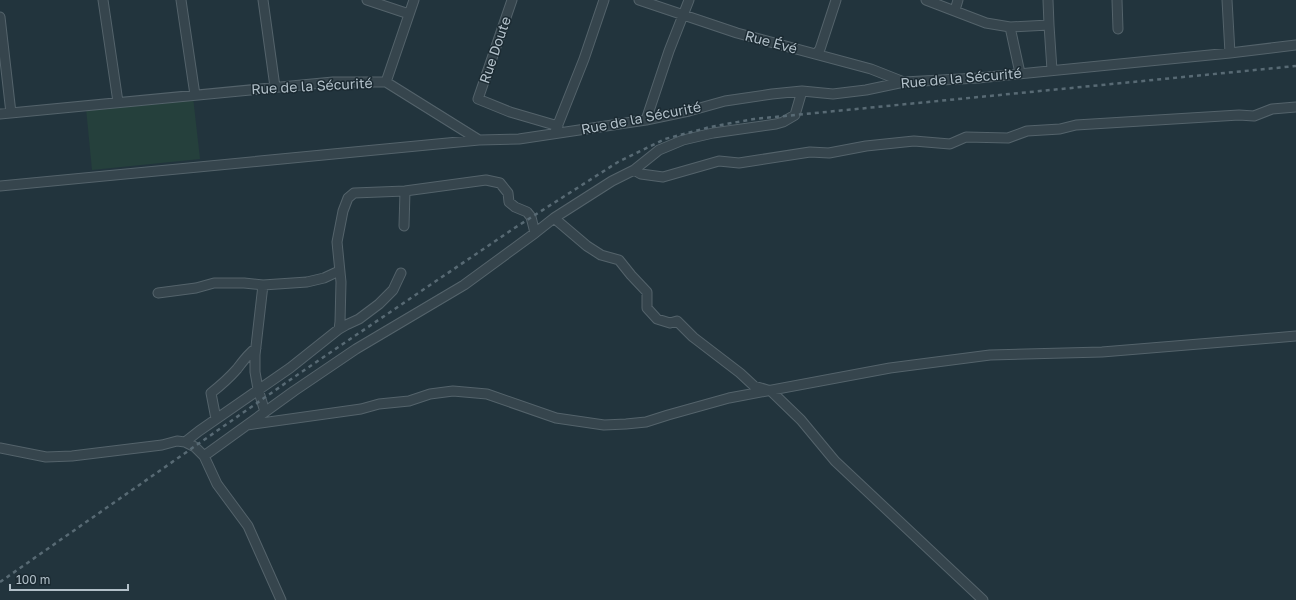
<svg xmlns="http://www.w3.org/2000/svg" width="1296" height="600" viewBox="0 0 1296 600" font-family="'Golos Text',sans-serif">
  <rect width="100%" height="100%" fill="#22343d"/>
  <!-- green -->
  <path fill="#25403c" d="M 193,97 L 200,159 L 92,170 L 86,108 Z"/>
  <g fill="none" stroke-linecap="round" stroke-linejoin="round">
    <defs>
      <path id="street" d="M 103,0 L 118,102
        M 181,0 L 195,95
        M 263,0 L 275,87
        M 367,0 L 409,14
        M 512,0 L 478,99 L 510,112 L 558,126
        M 639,0 L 737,33 L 871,69 L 904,82
        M 926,0 L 986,23 L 1010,27
        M 1117,0 L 1118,29
        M 1227,0 L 1230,53
        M 955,10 L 958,0
        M 0,17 L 11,113
        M 1049,25 L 1052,70
        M 816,54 L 820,49 L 836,0
        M 1020,73 L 1010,27 L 1049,25 L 1048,0
        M 386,82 L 414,0
        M 0,114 L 333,82 L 386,82 L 479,140 L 519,139 L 646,120 L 689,111 L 725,101 L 772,94 L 802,91 L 833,94 L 866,90 L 904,82 L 978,78 L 1230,53 L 1296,45
        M 646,120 L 669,51 L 689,0
        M 555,132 L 584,59 L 604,0
        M 634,170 L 641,174 L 663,177 L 719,161 L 739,163 L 810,152 L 829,153 L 866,146 L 914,141 L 950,144 L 966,137 L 1008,138 L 1027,131 L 1060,129 L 1076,125 L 1239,115 L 1254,116 L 1272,109 L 1296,107
        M 0,186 L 479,140
        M 554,218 L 587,246 L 601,255 L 619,260 L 631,275 L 647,292 L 647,308 L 657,319 L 670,323 L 677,321 L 693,337 L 740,373 L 754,386 L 771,391 L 801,420 L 835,461 L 983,600
        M 404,226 L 405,191
        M 263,285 L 255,355 L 255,372 L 258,389 L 265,412
        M 158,293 L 196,288 L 214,283 L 244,283 L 263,285 L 307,282 L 324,278 L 339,271
        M 339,329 L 340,322 L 341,282 L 337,242 L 343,211 L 348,198 L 354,193 L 405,191 L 486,180 L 500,183 L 508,193 L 509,202 L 515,207 L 527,212 L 531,217 L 535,233
        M 216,419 L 211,393 C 220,386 229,378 237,369 C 243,361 248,354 256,348
        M 247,425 L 361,409 L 379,404 L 409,401 L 430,394 L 453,391 L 487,394 L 556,418 L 604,425 L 626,424 L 646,422 L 668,415 L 729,398 L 890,368 L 990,355 L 1102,352 L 1296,336
        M 185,442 L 199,431 L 290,368 L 339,329 L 346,325 L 359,319 L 379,304 L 393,290 L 401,273
        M 0,448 L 46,457 L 72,456 L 162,445 L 177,441 L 185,442 L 195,447 L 204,456 L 217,484 L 248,526 L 281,600
        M 204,456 L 294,391 L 356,349 L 464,285 L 535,233 L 554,218 L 612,181 L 634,170 L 659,150 L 683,140 L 713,133 L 776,124 L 783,122 L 795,115 L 802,91"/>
    </defs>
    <!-- street casing -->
    <use href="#street" stroke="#54636b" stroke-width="11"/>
    <!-- street -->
    <use href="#street" stroke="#36454d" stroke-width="9"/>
    <!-- rail -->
    <path stroke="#586a74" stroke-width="2.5" stroke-dasharray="4 4" stroke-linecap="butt" d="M 0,582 L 300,373 L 513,229 L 618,162 L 665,139 L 710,127 L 754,119 L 1296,66"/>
  </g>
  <g text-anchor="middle" stroke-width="3" stroke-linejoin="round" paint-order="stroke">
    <!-- street labels -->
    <g font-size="14" fill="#b2c0c9" stroke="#1b2a32">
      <text transform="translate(771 42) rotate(15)" y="5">Rue Évé</text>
      <text transform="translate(495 50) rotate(-71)" y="5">Rue Doute</text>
      <text transform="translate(961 78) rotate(-5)" y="5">Rue de la Sécurité</text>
      <text transform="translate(312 86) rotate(-3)" y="5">Rue de la Sécurité</text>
      <text transform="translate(641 118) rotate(-11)" y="5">Rue de la Sécurité</text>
    </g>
  </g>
  <!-- scale -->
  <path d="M10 584v6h118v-6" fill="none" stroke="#b2c0c9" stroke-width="2"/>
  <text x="16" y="584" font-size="12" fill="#b2c0c9" stroke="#1b2a32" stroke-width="3" paint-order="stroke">100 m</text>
</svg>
